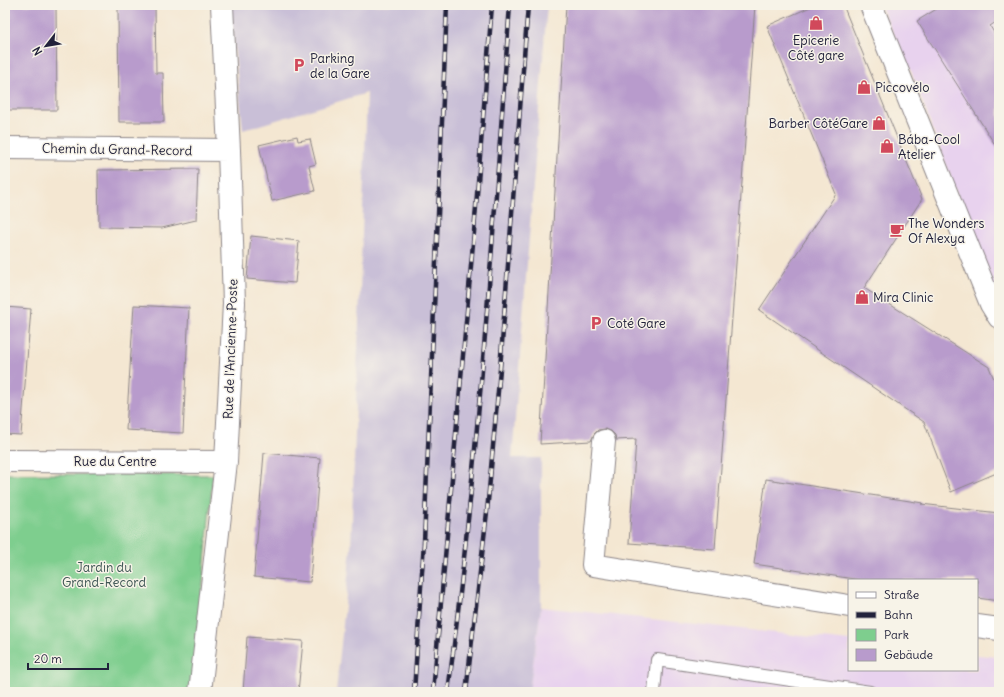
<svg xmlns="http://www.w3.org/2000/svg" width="1004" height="697" viewBox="0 0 1004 697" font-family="Delius,sans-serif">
  <rect width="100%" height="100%" fill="#f7f3e8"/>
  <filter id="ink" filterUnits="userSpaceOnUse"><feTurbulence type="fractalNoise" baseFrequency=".025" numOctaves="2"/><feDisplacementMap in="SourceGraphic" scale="8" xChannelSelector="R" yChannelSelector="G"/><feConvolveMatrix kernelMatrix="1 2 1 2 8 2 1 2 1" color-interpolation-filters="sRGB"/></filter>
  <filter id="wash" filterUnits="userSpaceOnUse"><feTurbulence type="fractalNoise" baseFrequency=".012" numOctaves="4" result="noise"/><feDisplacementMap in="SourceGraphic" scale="16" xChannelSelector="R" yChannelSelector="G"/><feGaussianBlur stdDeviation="0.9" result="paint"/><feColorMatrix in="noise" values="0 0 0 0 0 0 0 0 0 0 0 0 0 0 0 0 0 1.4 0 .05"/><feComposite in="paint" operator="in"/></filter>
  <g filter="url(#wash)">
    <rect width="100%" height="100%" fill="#f4e7d2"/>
    <!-- built -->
    <path fill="#e8d2ee" d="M 880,5 L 999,5 L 999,307 L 910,68 Z
      M 541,607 L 849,641 L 849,670 L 977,670 L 977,655 L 999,657 L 999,692 L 529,692 Z"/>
    <!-- industrial -->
    <path fill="#c9bfd7" d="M 230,5 L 547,5 L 512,458 L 541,458 L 541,607 L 529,692 L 336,692 L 351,548 L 367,93 L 243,130 Z"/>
    <!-- green -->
    <path fill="#7ece8e" stroke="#507864" d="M 5,474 L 213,475 L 193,692 L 5,692 Z"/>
    <g id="blocks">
      <!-- building -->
      <path fill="#b89bcc" d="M 5,5 L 56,5 L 57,110 L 5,110 Z
        M 566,5 L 755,5 L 715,549 L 629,543 L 636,439 L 616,440 L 615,435 L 611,431 L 605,429 L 598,430 L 594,434 L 591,441 L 540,444 Z
        M 815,5 L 843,5 L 922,199 L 864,288 L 989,367 L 999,391 L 999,472 L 951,492 L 924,422 L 759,310 L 836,194 L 767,26 Z
        M 943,5 L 999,5 L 999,20 L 990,26 L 999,41 L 999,151 L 917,21 Z
        M 155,6 L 156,73 L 163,73 L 164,122 L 119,122 L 118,7 Z
        M 297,136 L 298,141 L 310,139 L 316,164 L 309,166 L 315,191 L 272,201 L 259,145 Z
        M 198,169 L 196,220 L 162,228 L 99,227 L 98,170 Z
        M 251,236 L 299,241 L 295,283 L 247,279 Z
        M 134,305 L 189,308 L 183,433 L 126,430 Z
        M 5,307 L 31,309 L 21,435 L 5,434 Z
        M 264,453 L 320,458 L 310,582 L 254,577 Z
        M 766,479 L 923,503 L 921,504 L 999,513 L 999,601 L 977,598 L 977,580 L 861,580 L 754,564 Z
        M 247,637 L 303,641 L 298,692 L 243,692 Z"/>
    </g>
  </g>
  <g filter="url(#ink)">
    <use href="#blocks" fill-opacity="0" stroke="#8b8486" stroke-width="1"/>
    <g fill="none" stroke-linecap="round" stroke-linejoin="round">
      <defs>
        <path id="service" d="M 654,692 L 657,660 L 870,692"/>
        <path id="minor" d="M 871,5 L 991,304 L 999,317
          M 5,148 L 229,150
          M 604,441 L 593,565 L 849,606
          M 5,461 L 226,462
          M 977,626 L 999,629
          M 200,692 L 226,462 L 234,303 L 229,150 L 222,5"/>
      </defs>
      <!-- service casing -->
      <use href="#service" stroke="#8b8486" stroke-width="14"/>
      <!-- minor casing -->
      <use href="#minor" stroke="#8b8486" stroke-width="24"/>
      <!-- service -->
      <use href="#service" stroke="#fff" stroke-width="12"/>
      <!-- minor -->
      <use href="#minor" stroke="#fff" stroke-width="22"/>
      <defs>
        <path id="rail" d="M 414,692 L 424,542 L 447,5
          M 433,692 L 474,232 L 492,5
          M 448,692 C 478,464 493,234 510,5
          M 466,692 L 487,512 L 500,369 L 528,5"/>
      </defs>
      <!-- rail casing -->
      <use href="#rail" stroke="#22223b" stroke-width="4.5"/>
      <!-- rail -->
      <use href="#rail" stroke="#f7f3e8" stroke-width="3" stroke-dasharray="9" stroke-linecap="butt"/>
    </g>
  </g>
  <!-- icons -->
  <defs>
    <symbol id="shop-bare" viewBox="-9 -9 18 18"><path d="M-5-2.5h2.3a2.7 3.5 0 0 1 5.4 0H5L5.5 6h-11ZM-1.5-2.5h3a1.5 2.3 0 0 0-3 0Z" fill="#d1495b" stroke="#f7f3e8" stroke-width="2.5" paint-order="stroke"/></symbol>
    <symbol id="parking-bare" viewBox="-9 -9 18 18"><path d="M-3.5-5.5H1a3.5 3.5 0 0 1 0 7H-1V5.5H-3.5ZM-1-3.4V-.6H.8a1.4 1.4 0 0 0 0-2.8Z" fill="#d1495b" stroke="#f7f3e8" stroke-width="2.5" paint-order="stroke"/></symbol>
    <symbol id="cafe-bare" viewBox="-9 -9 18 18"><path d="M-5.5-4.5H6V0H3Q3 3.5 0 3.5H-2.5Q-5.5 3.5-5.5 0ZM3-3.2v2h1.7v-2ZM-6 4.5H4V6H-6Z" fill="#d1495b" stroke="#f7f3e8" stroke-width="2.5" paint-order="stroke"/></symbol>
  </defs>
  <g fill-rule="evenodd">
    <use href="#shop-bare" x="806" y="13" width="20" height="20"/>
    <use href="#parking-bare" x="289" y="55" width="20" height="20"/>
    <use href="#shop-bare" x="854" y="77" width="20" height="20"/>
    <use href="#shop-bare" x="869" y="113" width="20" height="20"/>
    <use href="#shop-bare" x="877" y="136" width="20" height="20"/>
    <use href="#cafe-bare" x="887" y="220" width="20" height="20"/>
    <use href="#shop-bare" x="852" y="287" width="20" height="20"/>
    <use href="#parking-bare" x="586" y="313" width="20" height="20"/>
  </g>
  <g text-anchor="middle" stroke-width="3" stroke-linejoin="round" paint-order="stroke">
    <!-- poi labels -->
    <g font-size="13" fill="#22223b" stroke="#f7f3e8" text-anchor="start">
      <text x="816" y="45" text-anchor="middle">Epicerie<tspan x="816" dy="15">Côté gare</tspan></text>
      <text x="310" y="63">Parking<tspan x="310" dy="15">de la Gare</tspan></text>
      <text x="875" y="92">Piccovélo</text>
      <text x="868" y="128" text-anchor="end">Barber CôtéGare</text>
      <text x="898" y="144">Bába-Cool<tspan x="898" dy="15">Atelier</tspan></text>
      <text x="908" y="228">The Wonders<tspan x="908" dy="15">Of Alexya</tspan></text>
      <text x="873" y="302">Mira Clinic</text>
      <text x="607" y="328">Coté Gare</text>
    </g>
    <!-- street labels -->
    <g font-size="13" fill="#22223b" stroke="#f7f3e8">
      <text transform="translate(117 149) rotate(1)" y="5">Chemin du Grand-Record</text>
      <text transform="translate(230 349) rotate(-88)" y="5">Rue de l'Ancienne-Poste</text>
      <text x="115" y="466">Rue du Centre</text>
    </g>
    <!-- park labels -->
    <g font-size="13" fill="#3e5654" stroke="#f7f3e8">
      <text x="104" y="572">Jardin du<tspan x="104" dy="15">Grand-Record</tspan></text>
    </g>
  </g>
  <!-- margin -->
  <rect width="1004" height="697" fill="none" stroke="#f7f3e8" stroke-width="20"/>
  <!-- legend -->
  <rect x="848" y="579" width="130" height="92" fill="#f7f3e8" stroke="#a29fa3"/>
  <rect x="856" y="592" width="20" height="6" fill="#ffffff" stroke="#a29fa3"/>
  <text x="884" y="599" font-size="12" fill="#22223b">Straße</text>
  <rect x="856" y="612" width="20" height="6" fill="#22223b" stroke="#a29fa3"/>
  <text x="884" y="619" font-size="12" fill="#22223b">Bahn</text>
  <rect x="856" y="629" width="20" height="12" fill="#7ece8e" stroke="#a29fa3"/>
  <text x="884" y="639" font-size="12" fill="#22223b">Park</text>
  <rect x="856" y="649" width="20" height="12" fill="#b89bcc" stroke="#a29fa3"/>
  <text x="884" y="659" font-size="12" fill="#22223b">Gebäude</text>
  <!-- north arrow -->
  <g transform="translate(46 46) rotate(239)" stroke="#f7f3e8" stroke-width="3" paint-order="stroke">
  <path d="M0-3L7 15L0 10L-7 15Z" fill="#22223b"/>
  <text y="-6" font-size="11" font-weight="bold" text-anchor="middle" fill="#22223b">N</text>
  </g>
  <!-- scale -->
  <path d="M28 663v6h80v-6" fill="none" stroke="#22223b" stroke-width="2"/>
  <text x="34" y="663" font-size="12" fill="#22223b" stroke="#f7f3e8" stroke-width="3" paint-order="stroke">20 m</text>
</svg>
